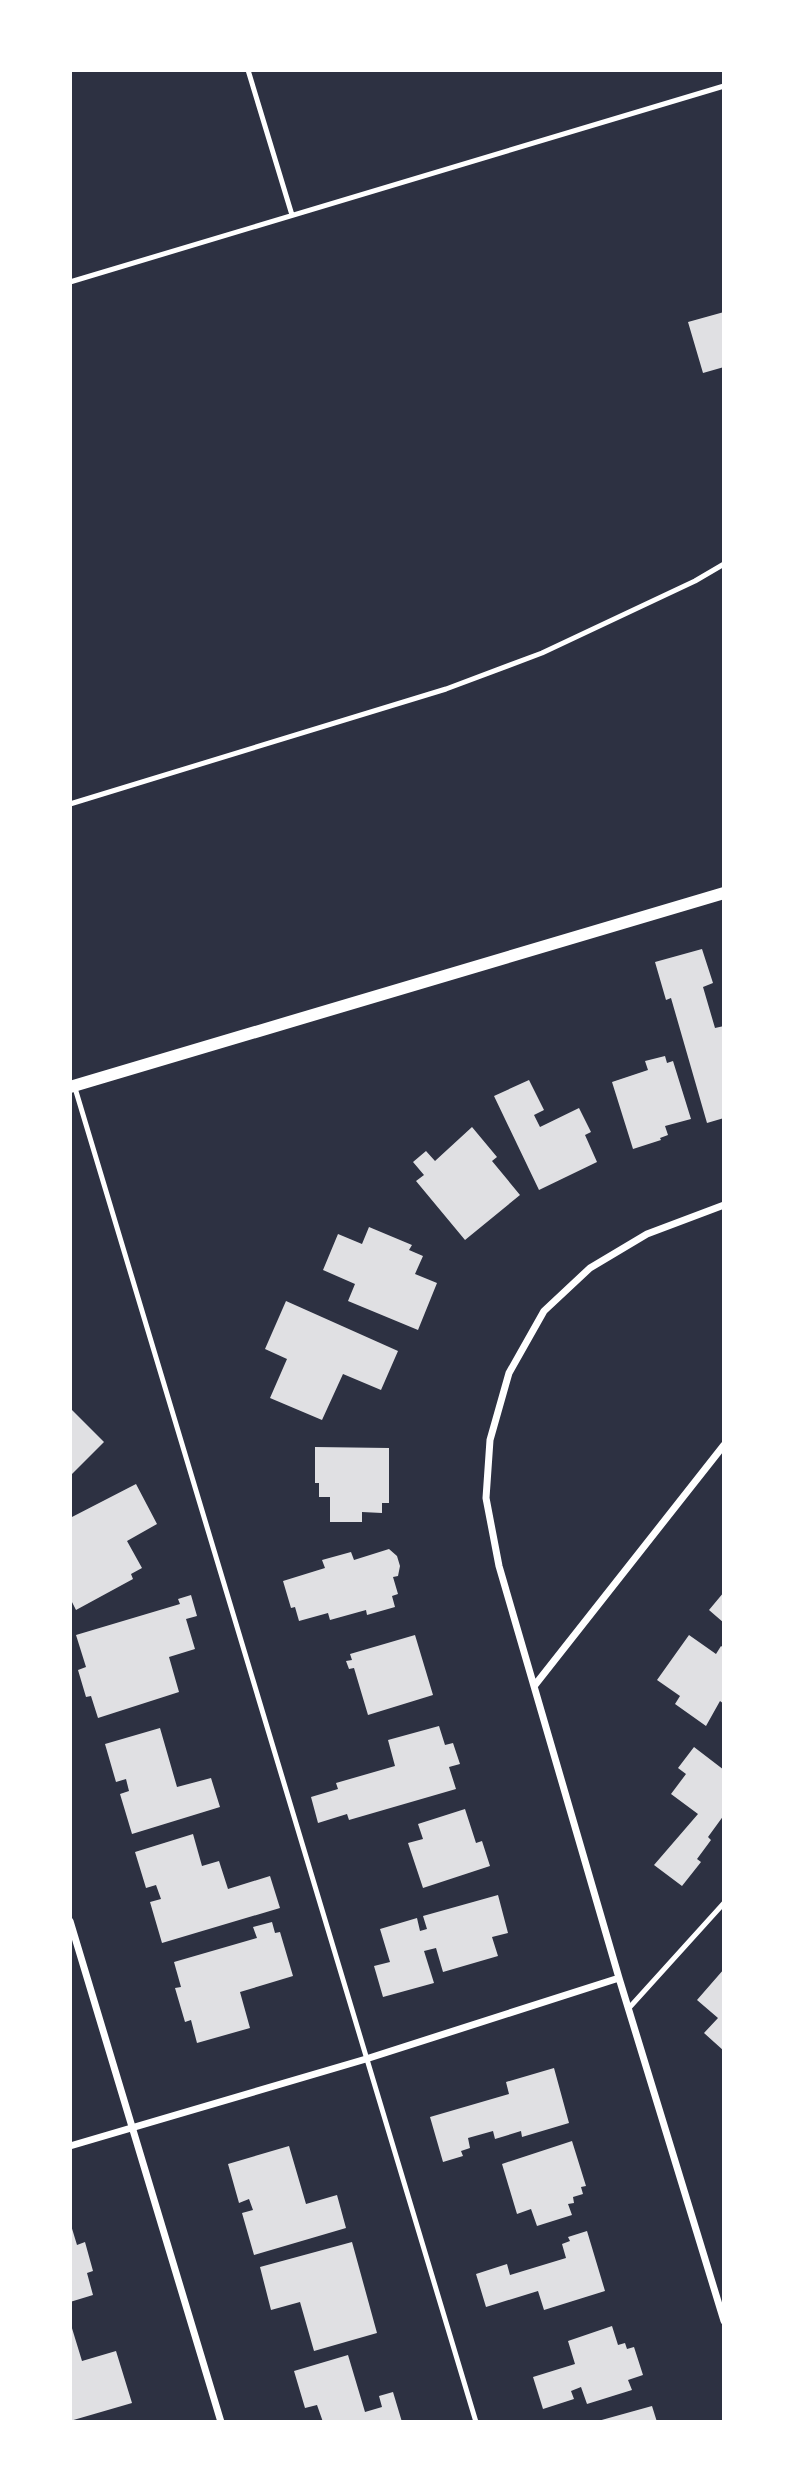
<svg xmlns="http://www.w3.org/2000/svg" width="794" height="2492" viewBox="0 0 794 2492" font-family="Montserrat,sans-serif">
  <rect width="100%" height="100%" fill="#2d3142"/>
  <!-- building -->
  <path fill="#e0e0e3" d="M 724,312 L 724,367 L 703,373 L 688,322 Z
    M 702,949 L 713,983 L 703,987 L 715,1028 L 724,1026 L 724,1118 L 707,1123 L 671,998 L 666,1000 L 655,962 Z
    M 665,1056 L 667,1063 L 673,1061 L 691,1119 L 665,1126 L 668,1135 L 660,1138 L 661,1140 L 633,1149 L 612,1082 L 648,1070 L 645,1061 Z
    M 529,1080 L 544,1110 L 534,1115 L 540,1127 L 579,1108 L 591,1132 L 585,1135 L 597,1162 L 539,1190 L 494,1096 Z
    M 472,1127 L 497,1157 L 492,1161 L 520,1195 L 465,1240 L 416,1181 L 424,1175 L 413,1162 L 426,1151 L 435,1161 Z
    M 369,1227 L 412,1245 L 409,1250 L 423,1256 L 415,1274 L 437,1283 L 418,1330 L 348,1301 L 355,1284 L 323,1270 L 338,1234 L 362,1244 Z
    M 286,1301 L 398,1351 L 381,1390 L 343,1374 L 322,1420 L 270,1398 L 287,1359 L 265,1349 Z
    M 72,1410 L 104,1442 L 70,1476 L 70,1412 Z
    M 315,1447 L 389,1448 L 389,1503 L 382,1503 L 382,1513 L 362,1512 L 362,1522 L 330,1522 L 330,1497 L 319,1497 L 319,1483 L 315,1483 Z
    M 136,1484 L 157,1524 L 127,1541 L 142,1568 L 131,1574 L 133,1579 L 76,1610 L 70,1598 L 70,1518 Z
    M 389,1549 L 397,1556 L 400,1566 L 398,1576 L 393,1577 L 398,1594 L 392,1596 L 395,1607 L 367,1615 L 366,1610 L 330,1620 L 328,1613 L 299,1621 L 295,1607 L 291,1608 L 283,1581 L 325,1568 L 322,1560 L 351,1552 L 354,1560 Z
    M 724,1592 L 724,1623 L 709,1610 Z
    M 191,1595 L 197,1616 L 186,1619 L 195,1649 L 169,1657 L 179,1692 L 98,1718 L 91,1696 L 86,1697 L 78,1670 L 86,1667 L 76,1635 L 180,1604 L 178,1599 Z
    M 415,1635 L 433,1695 L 368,1715 L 354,1668 L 349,1669 L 346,1661 L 352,1660 L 350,1654 Z
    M 689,1635 L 716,1654 L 721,1646 L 724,1648 L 724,1704 L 720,1701 L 706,1726 L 675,1704 L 680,1696 L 657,1680 Z
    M 439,1726 L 445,1745 L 453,1743 L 460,1764 L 449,1767 L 456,1789 L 349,1820 L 347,1814 L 318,1823 L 311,1797 L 338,1789 L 336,1783 L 395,1766 L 388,1740 Z
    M 160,1728 L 177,1787 L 211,1778 L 220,1807 L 132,1834 L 120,1794 L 129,1791 L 126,1779 L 116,1782 L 105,1744 Z
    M 694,1747 L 724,1770 L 724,1815 L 708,1837 L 711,1840 L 697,1859 L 701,1862 L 682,1886 L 654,1865 L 698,1814 L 671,1794 L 686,1774 L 678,1768 Z
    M 465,1809 L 476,1843 L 482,1841 L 490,1866 L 423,1888 L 408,1843 L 423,1839 L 418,1824 Z
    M 193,1834 L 202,1866 L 219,1861 L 228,1889 L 270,1876 L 280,1908 L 162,1943 L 150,1902 L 161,1899 L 156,1885 L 146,1888 L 135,1852 Z
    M 498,1895 L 508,1933 L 492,1937 L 498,1956 L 443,1972 L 436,1948 L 424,1951 L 434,1983 L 383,1997 L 374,1966 L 390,1962 L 380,1929 L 417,1918 L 420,1931 L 427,1929 L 423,1916 Z
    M 272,1922 L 275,1933 L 280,1932 L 293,1976 L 240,1992 L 250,2028 L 197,2043 L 191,2020 L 185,2022 L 175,1988 L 181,1987 L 174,1962 L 257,1938 L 253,1927 Z
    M 724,1969 L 724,2051 L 704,2033 L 718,2018 L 697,2000 Z
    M 554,2068 L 569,2123 L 522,2137 L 521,2131 L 495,2139 L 493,2131 L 468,2138 L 470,2148 L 461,2151 L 463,2156 L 443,2162 L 430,2117 L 509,2094 L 506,2082 Z
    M 572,2141 L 586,2186 L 581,2187 L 583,2194 L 573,2197 L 574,2203 L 568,2204 L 572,2215 L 537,2226 L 531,2209 L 517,2214 L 502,2164 Z
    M 289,2146 L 306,2204 L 337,2195 L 346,2228 L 254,2255 L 242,2213 L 253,2210 L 249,2199 L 239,2203 L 228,2164 Z
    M 70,2222 L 77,2245 L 85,2242 L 93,2271 L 87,2273 L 93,2295 L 70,2302 Z
    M 587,2231 L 605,2291 L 544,2310 L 538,2291 L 486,2307 L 476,2274 L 507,2264 L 510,2275 L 566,2258 L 562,2244 L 570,2241 L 568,2237 Z
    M 352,2242 L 377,2333 L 314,2351 L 300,2302 L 271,2310 L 260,2267 Z
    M 71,2325 L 82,2361 L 116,2351 L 132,2403 L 70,2421 Z
    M 612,2326 L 618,2345 L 625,2343 L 627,2349 L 634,2347 L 643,2375 L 628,2380 L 632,2390 L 587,2404 L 581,2387 L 571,2391 L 574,2399 L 543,2409 L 533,2377 L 575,2364 L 568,2341 Z
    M 348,2355 L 365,2412 L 382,2407 L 379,2396 L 393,2392 L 402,2422 L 323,2422 L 317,2405 L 305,2408 L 294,2371 Z
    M 652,2406 L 657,2422 L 598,2422 L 598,2421 Z"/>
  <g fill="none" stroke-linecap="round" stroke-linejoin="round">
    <!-- service -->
    <path stroke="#fff" stroke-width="5" d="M 248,70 L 292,215
      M 70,282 L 724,86
      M 70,804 L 446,689 L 542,653 L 695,581 L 724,564
      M 75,1088 L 476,2422
      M 629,2008 L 724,1903"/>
    <!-- minor -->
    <path stroke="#fff" stroke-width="7" d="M 724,1205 L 647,1234 L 590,1268 L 544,1311 L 509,1373 L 490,1440 L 486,1498 L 499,1566 L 619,1978 L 724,2321
      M 535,1685 L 724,1445
      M 70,1921 L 221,2422
      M 70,2146 L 366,2059 L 619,1978"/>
    <!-- tertiary -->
    <path stroke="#fff" stroke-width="12" d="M 70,1087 L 724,893"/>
  </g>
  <!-- border -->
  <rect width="794" height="2492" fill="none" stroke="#ffffff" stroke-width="144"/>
</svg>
